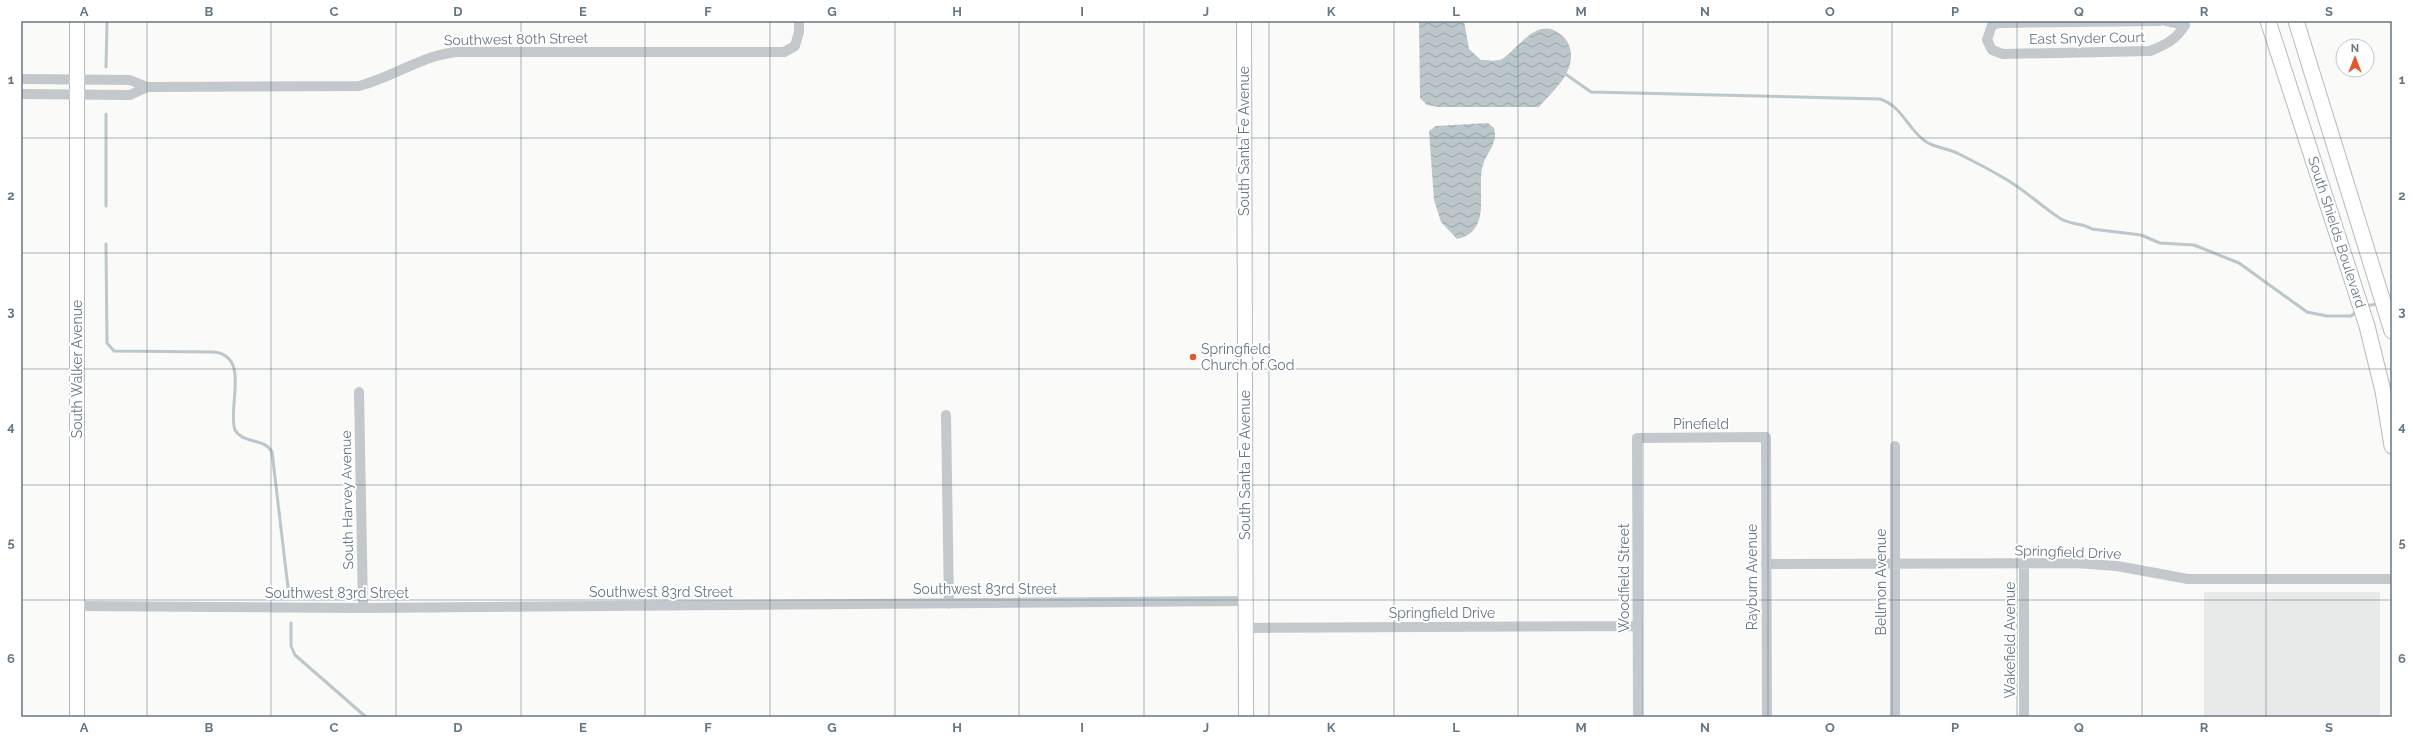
<svg xmlns="http://www.w3.org/2000/svg" width="2413" height="738" viewBox="0 0 2413 738" font-family="Raleway,sans-serif">
  <defs>
    <pattern id="water-waves" width="16" height="10" patternUnits="userSpaceOnUse"><rect width="16" height="10" fill="#bbc7cb"/><path d="M0 5q4-4 8 0t8 0" fill="none" stroke="#9ca6aa"/></pattern>
  </defs>
  <rect width="100%" height="100%" fill="#fafaf8"/>
  <!-- built -->
  <path fill="#e8e9e9" d="M 2204,592 L 2380,592 L 2380,717 L 2204,717 Z"/>
  <!-- water -->
  <path fill="url(#water-waves)" d="M 1419,21 L 1464,21 L 1469,49 L 1481,60 C 1487,60 1497,62 1502,59 C 1519,48 1537,16 1560,34 C 1565,38 1568,41 1570,48 C 1576,72 1554,90 1539,107 L 1438,107 L 1427,105 L 1420,98 Z
    M 1488,123 L 1494,128 C 1498,142 1489,150 1484,162 C 1474,186 1495,231 1457,239 L 1441,222 L 1434,200 L 1429,131 L 1436,126 Z"/>
  <g fill="none" stroke-linecap="round" stroke-linejoin="round">
    <!-- stream -->
    <path stroke="#bbc7cb" stroke-width="3" d="M 106,67 L 107,21
      M 1564,73 L 1591,92 L 1880,99 C 1902,106 1907,128 1925,141 C 1932,147 1950,149 1959,154 C 1977,163 1995,172 2012,183 C 2029,194 2044,208 2061,219 C 2071,225 2083,223 2092,229 L 2141,235 L 2160,243 L 2194,245 L 2239,263 L 2307,312 L 2327,316 L 2351,316 L 2358,310
      M 106,206 L 106,114
      M 106,244 L 107,343 L 114,351 L 214,352 C 251,356 227,408 235,430 C 243,444 265,438 272,452 L 289,596
      M 2364,306 L 2378,304
      M 291,623 L 291,646 L 295,655 L 366,717"/>
    <defs>
      <path id="secondary" d="M 77,21 L 77,717
        M 1244,21 L 1246,717"/>
      <path id="primary" d="M 2268,21 L 2367,326 L 2383,391 L 2392,446
        M 2296,21 L 2392,331"/>
    </defs>
    <!-- secondary casing -->
    <use href="#secondary" stroke="#b3babf" stroke-width="16"/>
    <!-- primary casing -->
    <use href="#primary" stroke="#b5babe" stroke-width="17"/>
    <!-- street -->
    <path stroke="#c3c8cc" stroke-width="10" d="M 2160,21 L 2000,23 L 1992,25 L 1987,40 L 1992,50 L 2003,54 L 2150,51 C 2165,45 2176,40 2185,25
      M 2166,21 L 2185,25
      M 21,79 L 130,80 L 147,87
      M 21,94 L 130,95 L 147,87 L 359,86 C 394,77 420,56 456,52 L 784,52 L 795,46 L 799,32 L 799,21
      M 359,392 L 363,608
      M 946,415 L 949,604
      M 1895,446 L 1895,717
      M 2024,563 L 2024,717
      M 1766,564 L 2076,563 L 2117,566 L 2188,579 L 2392,579
      M 77,606 L 363,608 L 1246,601
      M 1245,628 L 1638,626
      M 1638,717 L 1637,438 L 1766,437 L 1767,717"/>
    <!-- secondary -->
    <use href="#secondary" stroke="#fff" stroke-width="14"/>
    <!-- primary -->
    <use href="#primary" stroke="#fff" stroke-width="15"/>
  </g>
  <!-- grid -->
  <path fill="none" stroke="#657683" stroke-width="1" stroke-opacity="0.55" d="M 147,21 L 147,717M 271,21 L 271,717M 396,21 L 396,717M 521,21 L 521,717M 645,21 L 645,717M 770,21 L 770,717M 895,21 L 895,717M 1019,21 L 1019,717M 1144,21 L 1144,717M 1269,21 L 1269,717M 1394,21 L 1394,717M 1518,21 L 1518,717M 1643,21 L 1643,717M 1768,21 L 1768,717M 1892,21 L 1892,717M 2017,21 L 2017,717M 2142,21 L 2142,717M 2266,21 L 2266,717M 21,138 L 2392,138M 21,253 L 2392,253M 21,369 L 2392,369M 21,485 L 2392,485M 21,600 L 2392,600"/>
  <!-- markers -->
  <circle fill="#e4572e" stroke="#fff" stroke-width="1.5" cx="1193" cy="357" r="4"/>
  <g text-anchor="middle" stroke-width="4" stroke-linejoin="round" paint-order="stroke">
    <!-- street labels -->
    <g font-size="14" fill="#657683" stroke="#fff">
      <text transform="translate(2087 38) rotate(-1)" y="5">East Snyder Court</text>
      <text transform="translate(516 39) rotate(-1)" y="5">Southwest 80th Street</text>
      <text transform="translate(1244 141) rotate(-90)" y="5">South Santa Fe Avenue</text>
      <text transform="translate(2337 232) rotate(72)" y="5">South Shields Boulevard</text>
      <text transform="translate(77 369) rotate(-90)" y="5">South Walker Avenue</text>
      <text x="1701" y="429">Pinefield</text>
      <text transform="translate(1245 465) rotate(-90)" y="5">South Santa Fe Avenue</text>
      <text transform="translate(347 500) rotate(-91)" y="5">South Harvey Avenue</text>
      <text transform="translate(2068 552) rotate(2)" y="5">Springfield Drive</text>
      <text transform="translate(1752 577) rotate(-90)" y="5">Rayburn Avenue</text>
      <text transform="translate(1624 578) rotate(-90)" y="5">Woodfield Street</text>
      <text transform="translate(1881 582) rotate(-90)" y="5">Bellmon Avenue</text>
      <text x="985" y="594">Southwest 83rd Street</text>
      <text x="661" y="597">Southwest 83rd Street</text>
      <text x="337" y="598">Southwest 83rd Street</text>
      <text x="1442" y="618">Springfield Drive</text>
      <text transform="translate(2010 640) rotate(-90)" y="5">Wakefield Avenue</text>
    </g>
    <!-- poi labels -->
    <g font-size="14" fill="#657683" stroke="#fff" text-anchor="start">
      <text x="1201" y="354">Springfield<tspan x="1201" dy="16">Church of God</tspan></text>
    </g>
  </g>
  <!-- border -->
  <rect width="2413" height="738" fill="none" stroke="#ffffff" stroke-width="44"/>
  <!-- north arrow -->
  <g transform="translate(2355 58)"><circle r="19" fill="#ffffff" stroke="#c1c8cd"/>
  <path d="M0-3L7 15L0 10L-7 15Z" fill="#e4572e"/>
  <text y="-6" font-size="11" font-weight="bold" text-anchor="middle" fill="#657683">N</text>
  </g>
  <rect x="22" y="22" width="2369" height="694" fill="none" stroke="#657683" stroke-width="1.5"/>
  <g font-size="13" text-anchor="middle" font-weight="bold" fill="#657683">
    <text x="84" y="16">A</text>
    <text x="209" y="16">B</text>
    <text x="334" y="16">C</text>
    <text x="458" y="16">D</text>
    <text x="583" y="16">E</text>
    <text x="708" y="16">F</text>
    <text x="832" y="16">G</text>
    <text x="957" y="16">H</text>
    <text x="1082" y="16">I</text>
    <text x="1206" y="16">J</text>
    <text x="1331" y="16">K</text>
    <text x="1456" y="16">L</text>
    <text x="1581" y="16">M</text>
    <text x="1705" y="16">N</text>
    <text x="1830" y="16">O</text>
    <text x="1955" y="16">P</text>
    <text x="2079" y="16">Q</text>
    <text x="2204" y="16">R</text>
    <text x="2329" y="16">S</text>
    <text x="11" y="84">1</text>
    <text x="2402" y="84">1</text>
    <text x="11" y="200">2</text>
    <text x="2402" y="200">2</text>
    <text x="11" y="316">3</text>
    <text x="2402" y="316">3</text>
    <text x="11" y="431">4</text>
    <text x="2402" y="431">4</text>
    <text x="11" y="547">5</text>
    <text x="2402" y="547">5</text>
    <text x="11" y="663">6</text>
    <text x="2402" y="663">6</text>
    <text x="84" y="732">A</text>
    <text x="209" y="732">B</text>
    <text x="334" y="732">C</text>
    <text x="458" y="732">D</text>
    <text x="583" y="732">E</text>
    <text x="708" y="732">F</text>
    <text x="832" y="732">G</text>
    <text x="957" y="732">H</text>
    <text x="1082" y="732">I</text>
    <text x="1206" y="732">J</text>
    <text x="1331" y="732">K</text>
    <text x="1456" y="732">L</text>
    <text x="1581" y="732">M</text>
    <text x="1705" y="732">N</text>
    <text x="1830" y="732">O</text>
    <text x="1955" y="732">P</text>
    <text x="2079" y="732">Q</text>
    <text x="2204" y="732">R</text>
    <text x="2329" y="732">S</text>
  </g>
</svg>
